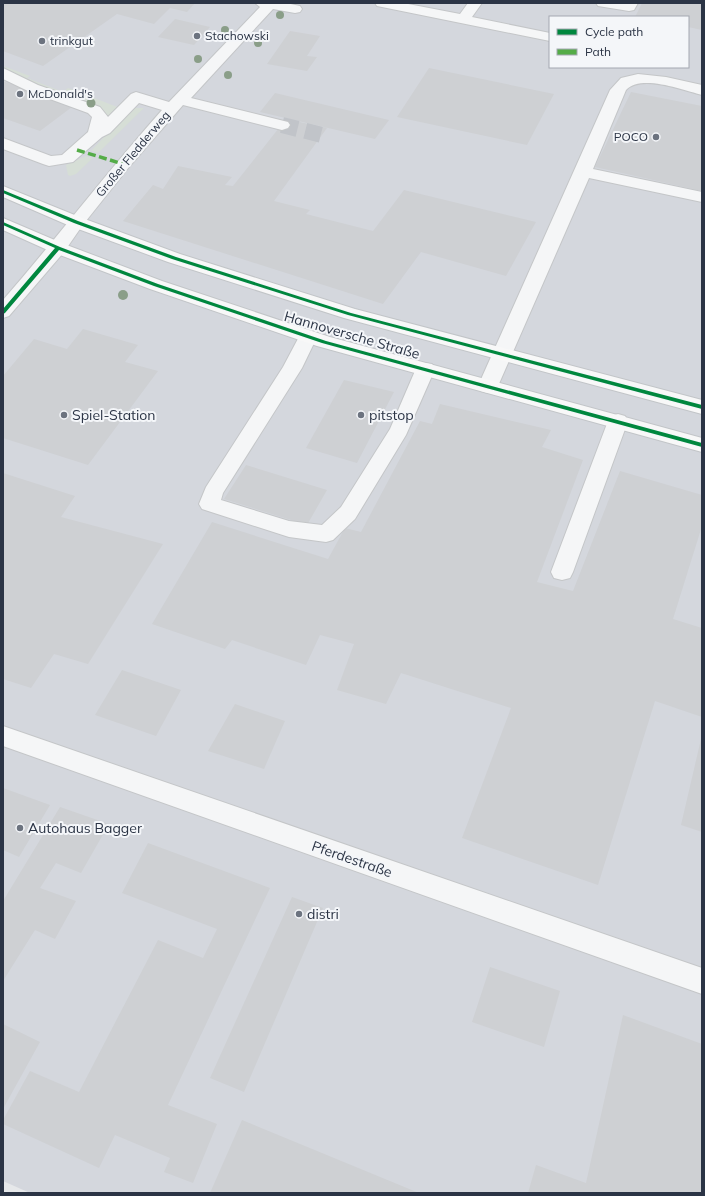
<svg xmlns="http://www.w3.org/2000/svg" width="705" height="1196" viewBox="0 0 705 1196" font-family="Mulish,sans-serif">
  <rect width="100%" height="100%" fill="#e6e8ea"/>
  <!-- built -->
  <path fill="#d4d7dd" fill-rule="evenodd" d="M 3,3 L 702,3 L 702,1193 L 30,1193 L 3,1181 ZM 550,17 L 688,17 L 688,67 L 550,67 Z"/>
  <!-- green -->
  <path fill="#d6ded6" d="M 3,66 L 30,76 L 27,78 L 63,92 L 68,88 L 120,108 L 108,119 L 3,70 Z
    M 135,108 L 144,108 L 98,153 L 91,151 L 130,109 Z
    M 86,156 L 93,158 L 76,174 L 70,176 L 68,175 L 66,165 Z"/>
  <!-- building -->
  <path fill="#ced0d3" d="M 3,3 L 195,3 L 187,12 L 170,8 L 154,24 L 117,14 L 43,66 L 3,51 L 3,30 L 5,29 L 3,28 Z
    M 642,3 L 702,3 L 702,30 L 688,27 L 688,17 L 635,17 Z
    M 175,19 L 210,27 L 194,45 L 158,37 Z
    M 290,31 L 320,36 L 307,56 L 317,57 L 307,71 L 267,64 Z
    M 429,68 L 554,94 L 527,145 L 397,117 Z
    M 3,81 L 72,107 L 40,131 L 3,118 Z
    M 631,92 L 702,106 L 702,191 L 595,167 Z
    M 275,93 L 389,120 L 375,139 L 260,112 Z
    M 286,119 L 327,128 L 274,201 L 310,210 L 306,214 L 373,231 L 404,190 L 536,222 L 506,276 L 421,252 L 383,304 L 123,221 L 153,185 L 163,189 L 178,166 L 232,177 L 225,185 L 233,186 Z
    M 83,329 L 138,345 L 125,362 L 158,371 L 88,465 L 3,438 L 3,376 L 34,339 L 67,349 Z
    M 344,380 L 394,392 L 357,463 L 306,448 Z
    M 440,404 L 551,430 L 542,447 L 583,460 L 537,582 L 573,591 L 620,471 L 702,495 L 702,526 L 673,619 L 702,628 L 702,717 L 655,701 L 598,885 L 462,838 L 511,708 L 401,673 L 386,704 L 337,690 L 354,644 L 320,635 L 306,665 L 232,640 L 225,649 L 152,624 L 212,522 L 328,559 L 345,528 L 361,532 L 420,421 L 432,424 Z
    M 246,465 L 327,490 L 307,525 L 224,499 Z
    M 3,473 L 75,496 L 61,517 L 163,544 L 88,664 L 54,654 L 31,688 L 3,679 Z
    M 122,670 L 181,690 L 156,736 L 95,715 Z
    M 235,704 L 285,721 L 264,769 L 208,751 Z
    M 701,739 L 702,739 L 702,832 L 681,825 Z
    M 3,788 L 50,805 L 19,857 L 3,850 Z
    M 60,807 L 109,824 L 81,873 L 56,863 L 40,888 L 76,901 L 55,939 L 35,930 L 3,981 L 3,901 Z
    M 148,843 L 270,888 L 168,1105 L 217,1124 L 193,1183 L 164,1172 L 170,1158 L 115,1135 L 99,1168 L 3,1124 L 3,1120 L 30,1071 L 79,1092 L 158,940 L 203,958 L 217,929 L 122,893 Z
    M 292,897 L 323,908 L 244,1092 L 210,1078 Z
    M 490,967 L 560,991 L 544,1047 L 472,1022 Z
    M 623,1015 L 702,1044 L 702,1193 L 528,1193 L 536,1165 L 586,1183 Z
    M 3,1024 L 40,1042 L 3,1109 Z
    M 242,1120 L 419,1193 L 210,1193 Z"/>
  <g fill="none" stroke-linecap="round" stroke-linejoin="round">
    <!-- minor-tunnel -->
    <path stroke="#c1c4c9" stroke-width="16" stroke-dasharray="16 8" stroke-linecap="butt" d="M 282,125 L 322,135"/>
    <defs>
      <path id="minor" d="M 255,3 L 286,3 L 300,6 L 302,9 L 300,12 L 295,13 L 273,9 L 191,98 L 288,122 L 290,125 L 288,128 L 282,130 L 183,105 L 129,167 L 82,226 L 64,252 L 9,316 L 3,318 L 3,300 C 57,238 107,172 162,110 L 139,103 L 110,133 L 102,137 L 73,162 L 49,166 L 43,164 L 3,149 L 3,138 L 51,156 L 62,155 L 88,132 L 92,117 L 88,113 L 28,91 L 3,79 L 3,68 L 38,85 L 100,107 L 108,117 L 131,94 L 136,92 L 169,102 L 260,7 Z
        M 375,3 L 403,3 L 460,14 L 468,3 L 482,3 L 472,17 L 550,33 L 550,41 L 382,7 L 377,6 Z
        M 596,3 L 638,3 L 634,10 L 629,11 L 598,6 Z
        M 638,74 L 666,77 L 702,85 L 702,95 C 683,90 641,74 626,90 L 593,169 L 702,192 L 702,202 L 589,178 L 498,386 L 495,391 L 488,393 L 481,391 L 478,386 L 610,90 L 621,78 Z
        M 308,331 L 315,333 L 317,337 L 302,368 L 223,493 L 221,500 L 289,521 L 322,525 L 341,507 L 390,429 L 418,364 L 425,363 L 432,364 L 435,369 L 406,435 L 355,519 L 333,540 L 326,542 L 289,537 L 202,509 L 199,504 L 206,487 L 283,367 L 301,333 Z
        M 618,414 L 625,416 L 628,421 L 573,572 L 570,578 L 562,580 L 554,578 L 551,572 L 608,421 L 611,416 Z
        M 3,726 L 702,968 L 702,994 L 3,746 Z"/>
      <path id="major" d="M 3,186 L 82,218 L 180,254 L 355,309 L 702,400 L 702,414 L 344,318 L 168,262 L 70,226 L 3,197 Z
        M 3,218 L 64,244 L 162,281 L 330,337 L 702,438 L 702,452 L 317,346 L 150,289 L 52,252 L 3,230 Z"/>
    </defs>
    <!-- minor casing -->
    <use href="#minor" stroke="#c4c6c8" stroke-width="2"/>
    <!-- major casing -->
    <use href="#major" stroke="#c2c5c8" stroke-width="2"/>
    <!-- minor -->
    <use href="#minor" fill="#f5f6f7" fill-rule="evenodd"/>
    <!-- major -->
    <use href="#major" fill="#f8f8f8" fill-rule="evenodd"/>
    <!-- quiet -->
    <path stroke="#54ac47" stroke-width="3.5" stroke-dasharray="8 3.5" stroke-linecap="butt" d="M 77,150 L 123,164"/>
    <defs>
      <path id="cycleway" d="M 3,190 L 78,221 L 176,257 L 351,313 L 702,405 L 702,409 L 348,315 L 172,259 L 74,223 L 3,193 Z
        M 3,222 L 60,247 L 158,284 L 326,341 L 702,443 L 702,447 L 322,343 L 154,286 L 59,250 L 5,313 L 3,314 L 3,309 L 55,248 L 3,225 Z"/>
    </defs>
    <!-- cycleway casing -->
    <use href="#cycleway" stroke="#f4f6f9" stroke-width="2"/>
    <!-- cycleway -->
    <use href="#cycleway" fill="#00873e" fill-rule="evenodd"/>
  </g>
  <!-- trees -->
  <g fill="#8a9e88">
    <circle cx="280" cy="15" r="4"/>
    <circle cx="225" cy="30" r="4"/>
    <circle cx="258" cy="43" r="4"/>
    <circle cx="198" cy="59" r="4"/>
    <circle cx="228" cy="75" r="4"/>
    <circle cx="91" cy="103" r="4.5"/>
    <circle cx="123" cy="295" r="5"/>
  </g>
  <!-- markers -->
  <g fill="#6c737f" stroke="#f4f6f9" stroke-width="1.5">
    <circle cx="197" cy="36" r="4"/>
    <circle cx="42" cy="41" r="4"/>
    <circle cx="20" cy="94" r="4"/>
    <circle cx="656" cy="137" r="4"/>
    <circle cx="64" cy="415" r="4"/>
    <circle cx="361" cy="415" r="4"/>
    <circle cx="20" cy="828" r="4"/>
    <circle cx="299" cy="914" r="4"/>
  </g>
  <g text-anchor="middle" stroke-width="4" stroke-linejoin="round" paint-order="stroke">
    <!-- far-poi labels -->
    <g font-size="12" fill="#2b3445" stroke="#f4f6f9" text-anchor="start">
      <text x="205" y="40">Stachowski</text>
      <text x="50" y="45">trinkgut</text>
      <text x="28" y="98">McDonald's</text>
      <text x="648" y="141" text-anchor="end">POCO</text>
    </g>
    <!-- far-street labels -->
    <g font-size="12" fill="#2b3445" stroke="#f4f6f9">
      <text transform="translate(133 154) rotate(-50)" y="4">Großer Fledderweg</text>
    </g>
    <!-- street labels -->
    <g font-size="14" fill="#2b3445" stroke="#f4f6f9">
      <text transform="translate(352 335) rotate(16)" y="5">Hannoversche Straße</text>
      <text transform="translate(352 859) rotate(19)" y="5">Pferdestraße</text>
    </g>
    <!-- poi labels -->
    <g font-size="14" fill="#2b3445" stroke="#f4f6f9" text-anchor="start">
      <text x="72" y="420">Spiel-Station</text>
      <text x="369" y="420">pitstop</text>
      <text x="28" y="833">Autohaus Bagger</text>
      <text x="307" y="919">distri</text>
    </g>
  </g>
  <!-- border -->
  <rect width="705" height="1196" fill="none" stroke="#2b3445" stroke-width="8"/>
  <!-- legend -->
  <rect x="549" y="16" width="140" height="52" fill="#f4f6f9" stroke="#a4a8b1"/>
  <rect x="557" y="29" width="20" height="6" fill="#00873e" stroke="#a4a8b1"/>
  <text x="585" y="36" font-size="12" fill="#2b3445">Cycle path</text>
  <rect x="557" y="49" width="20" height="6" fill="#54ac47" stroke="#a4a8b1"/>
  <text x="585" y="56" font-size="12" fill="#2b3445">Path</text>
</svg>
